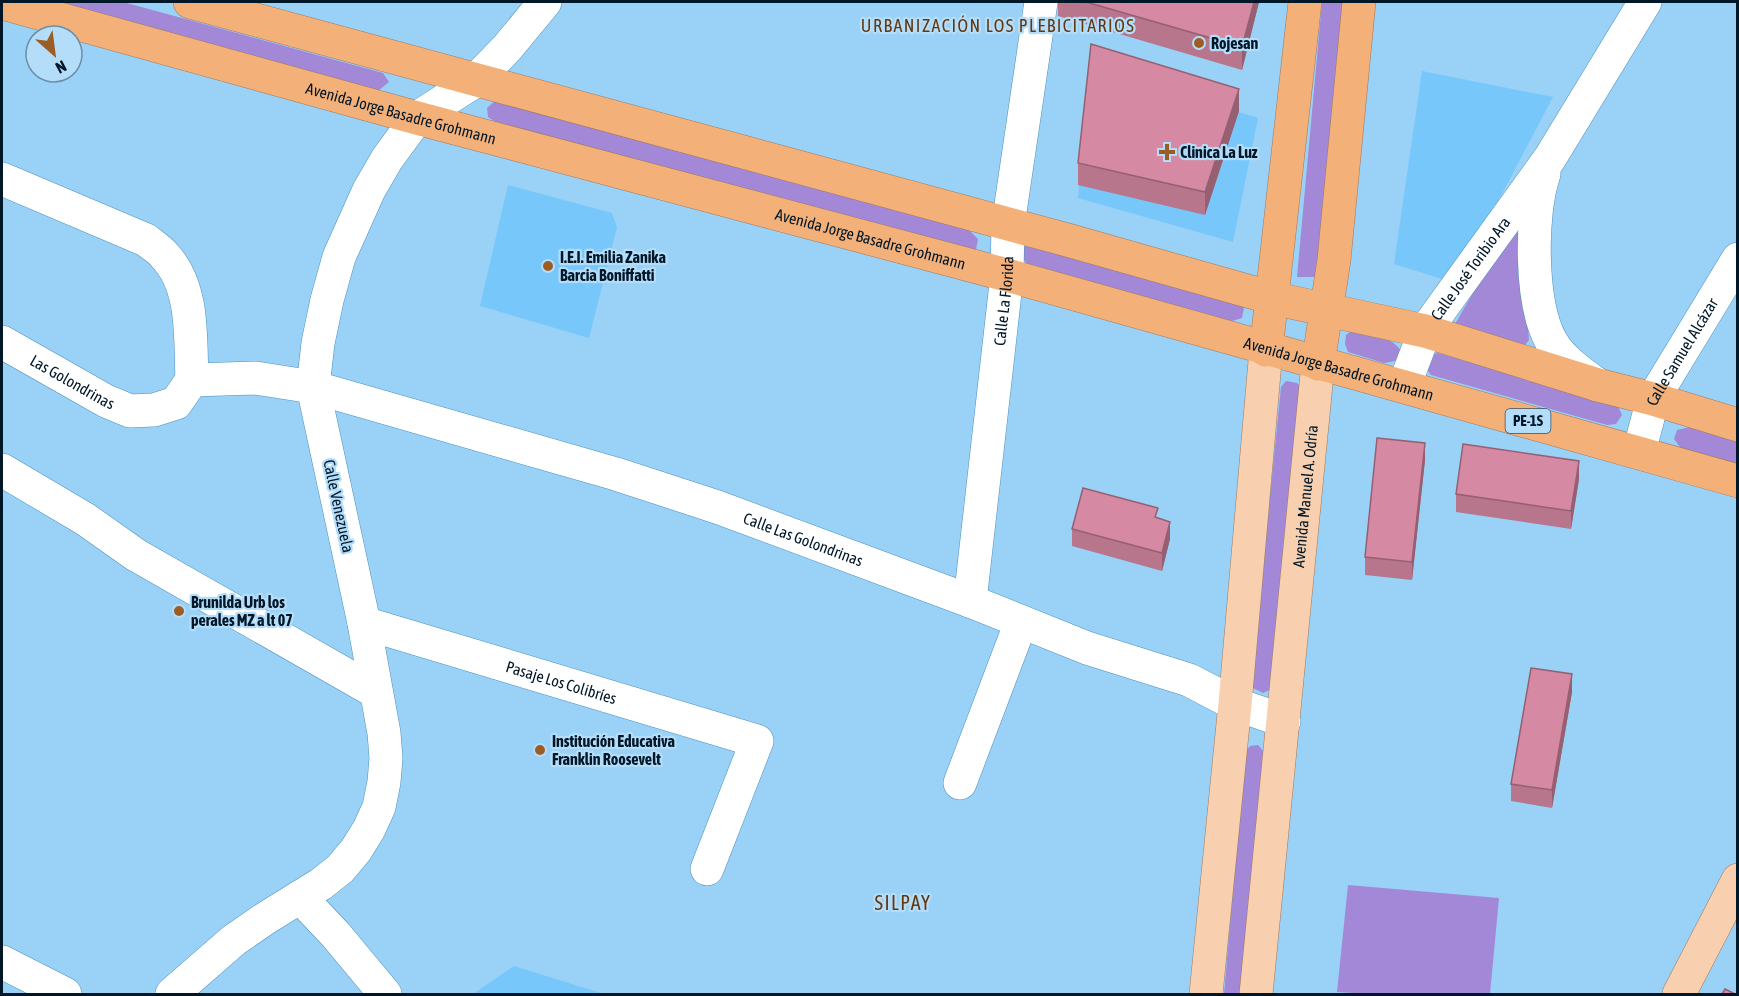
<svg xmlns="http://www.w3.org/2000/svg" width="1739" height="996" viewBox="0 0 1739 996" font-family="'Asap Condensed',sans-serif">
  <rect width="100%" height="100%" fill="#9ad1f7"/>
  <!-- built -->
  <path fill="#77c7fb" d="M 1091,67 L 1258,118 L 1233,242 L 1078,198 Z
    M 1422,71 L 1553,97 L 1455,283 L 1394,264 Z
    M 508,185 L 612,213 L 617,227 L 589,338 L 480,306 Z
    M 514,966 L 604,994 L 473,994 Z"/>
  <!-- green -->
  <path fill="#a288d6" d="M 42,2 L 123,2 L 383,73 L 389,82 L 378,91 Z
    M 1322,2 L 1345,2 L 1321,277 L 1297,277 Z
    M 496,100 L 968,229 L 978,239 L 976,250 L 498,124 L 488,117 L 487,108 Z
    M 1511,227 L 1520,235 L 1529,340 L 1525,345 L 1457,328 L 1455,324 Z
    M 1030,246 L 1237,303 L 1244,308 L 1242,318 L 1232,321 L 1228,320 L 1027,264 L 1021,255 L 1021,247 Z
    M 1353,330 C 1370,334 1394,336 1402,353 L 1395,361 L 1384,363 L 1348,352 L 1345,344 L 1346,335 Z
    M 1438,353 L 1611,404 L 1619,408 L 1622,415 L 1616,424 L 1607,425 L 1431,375 L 1425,367 L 1427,355 Z
    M 1286,381 L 1297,383 L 1302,388 L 1272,689 L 1263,693 L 1253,688 L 1252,678 L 1281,387 Z
    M 1690,427 L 1737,442 L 1737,466 L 1683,451 L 1674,439 L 1677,430 Z
    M 1258,745 L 1267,755 L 1245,994 L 1224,994 L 1245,752 L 1250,746 Z
    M 1348,885 L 1499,898 L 1490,994 L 1370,994 L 1337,992 Z"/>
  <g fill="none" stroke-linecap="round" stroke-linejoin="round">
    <defs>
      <g id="minor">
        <path d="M 1544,174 C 1530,214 1530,303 1551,341 C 1561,359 1581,373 1598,385"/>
        <path d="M 2,179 L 146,240 C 152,245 159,249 164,255 C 195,287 190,339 192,380"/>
        <path id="s1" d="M 2,342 L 106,401 L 130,411 L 154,410 L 176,403 L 192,380 L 256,378 L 313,387 L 616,474 L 717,507 L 970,601 L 1087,648 L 1189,680 L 1235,704 L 1284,721"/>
        <path id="s2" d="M 1404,386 L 1425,331 L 1550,158 L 1645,2"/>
        <path id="s3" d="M 1639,452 L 1653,399 L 1738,259"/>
        <path d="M 2,470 L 85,519 L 136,555 L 376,692"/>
        <path id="s4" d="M 970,601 L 1007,275 L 1008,225 L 1041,2"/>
        <path id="s5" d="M 364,623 L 757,741 L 707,869"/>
        <path d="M 960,783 L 1021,622"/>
        <path d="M 300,897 L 336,935 L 385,994"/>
        <path d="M 2,962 L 65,994"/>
        <path d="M 172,994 L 234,940 L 266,918 L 321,884 L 340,869 L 356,850 L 369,829 L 379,807 L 384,782 L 386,758 L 384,733 L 364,623 L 313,387 L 318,343 L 327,300 L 339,257 L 369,190 L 387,159 L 417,118 L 475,81 L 507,48 L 545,2"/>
      </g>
      <g id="major">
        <path d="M 1206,994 L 1235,704 L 1266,350"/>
        <path id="s6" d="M 1256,994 L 1318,364"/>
        <path d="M 1679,994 L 1738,880"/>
      </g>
      <g id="highway">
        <path d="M 190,2 L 1071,241 L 1272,298 L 1425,331 L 1598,385 L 1653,399 L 1738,425"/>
        <path id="s7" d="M 2,3 L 417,118 L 1007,275 L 1738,481"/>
        <path d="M 1266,350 L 1305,2"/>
        <path d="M 1318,364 L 1334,260 L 1359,2"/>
      </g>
    </defs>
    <!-- minor casing -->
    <use href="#minor" stroke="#4b91be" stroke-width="34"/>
    <!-- major casing -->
    <use href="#major" stroke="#9f7a5d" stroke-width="34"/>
    <!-- highway casing -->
    <use href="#highway" stroke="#9f7a5d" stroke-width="34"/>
    <!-- minor -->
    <use href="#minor" stroke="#fff" stroke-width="33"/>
    <!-- major -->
    <use href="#major" stroke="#f8d0af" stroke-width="33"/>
    <!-- highway -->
    <use href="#highway" stroke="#f4b079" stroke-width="33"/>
  </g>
  <!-- wall -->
  <path fill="#b7768b" d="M 1058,2 L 1259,2 L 1242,70 L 1058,16 Z
    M 1239,111 L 1205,215 L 1078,185 L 1078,163 Z
    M 1425,460 L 1412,580 L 1365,575 L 1365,557 Z
    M 1579,479 L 1571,529 L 1456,512 L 1456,494 Z
    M 1158,518 L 1170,539 L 1162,571 L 1072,546 L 1072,529 Z
    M 1572,692 L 1552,808 L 1511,801 L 1511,784 Z"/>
  <!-- shaded-wall -->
  <path fill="#956071" d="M 1254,2 L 1259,2 L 1242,70 L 1242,47 Z
    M 1239,89 L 1239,111 L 1205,215 L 1205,192 Z
    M 1425,443 L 1425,460 L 1412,580 L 1412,562 Z
    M 1579,461 L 1579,479 L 1571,529 L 1571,511 Z
    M 1170,522 L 1170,539 L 1162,571 L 1162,553 Z
    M 1572,674 L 1572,692 L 1552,808 L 1552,790 Z"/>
  <!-- building -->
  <path fill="#d589a2" stroke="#956071" stroke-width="1.5" d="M 1086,2 L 1254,2 L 1242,47 Z
    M 1091,44 L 1239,89 L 1205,192 L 1078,163 Z
    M 1377,438 L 1425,443 L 1412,562 L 1365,557 Z
    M 1463,444 L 1579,461 L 1571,511 L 1456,494 Z
    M 1083,488 L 1158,508 L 1155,517 L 1170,522 L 1162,553 L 1072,529 Z
    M 1531,668 L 1572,674 L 1552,790 L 1511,784 Z
    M 1725,989 L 1735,994 L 1722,994 Z"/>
  <!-- markers -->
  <g fill="#9c5d24" stroke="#b4ddfa" stroke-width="2">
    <circle cx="1199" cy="43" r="6"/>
    <path d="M1164 143h6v6h6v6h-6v6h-6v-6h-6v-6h6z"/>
    <circle cx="548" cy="266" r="6"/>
    <circle cx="179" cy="611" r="6"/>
    <circle cx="540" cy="750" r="6"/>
  </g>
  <g text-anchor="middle" stroke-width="4.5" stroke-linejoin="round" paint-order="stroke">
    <!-- shield labels -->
    <rect fill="#b4ddfa" stroke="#365267" stroke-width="1.5" x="1505.5" y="409" width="45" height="24" rx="4.5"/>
    <g font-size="15" font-weight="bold" fill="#001728">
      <text x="1528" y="426">PE-1S</text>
    </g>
    <!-- poi labels -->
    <g font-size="16" font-weight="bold" fill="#001728" stroke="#b4ddfa" text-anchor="start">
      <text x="1211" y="49">Rojesan</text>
      <text x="1180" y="158">Clinica La Luz</text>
      <text x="560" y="263">I.E.I. Emilia Zanika<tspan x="560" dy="18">Barcia Boniffatti</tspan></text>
      <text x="191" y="608">Brunilda Urb los<tspan x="191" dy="18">perales MZ a lt 07</tspan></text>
      <text x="552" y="747">Institución Educativa<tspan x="552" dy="18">Franklin Roosevelt</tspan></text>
    </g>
    <!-- street labels -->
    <g font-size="16" fill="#001728" stroke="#b4ddfa">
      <text dy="6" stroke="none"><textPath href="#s7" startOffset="414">Avenida Jorge Basadre Grohmann</textPath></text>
      <text dy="6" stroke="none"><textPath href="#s7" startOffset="900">Avenida Jorge Basadre Grohmann</textPath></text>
      <text dy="6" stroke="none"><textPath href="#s2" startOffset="136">Calle José Toribio Ara</textPath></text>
      <text dy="6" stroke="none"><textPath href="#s4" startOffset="302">Calle La Florida</textPath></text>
      <text dy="6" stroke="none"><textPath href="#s3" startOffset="110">Calle Samuel Alcázar</textPath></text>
      <text dy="6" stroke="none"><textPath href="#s7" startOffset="1386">Avenida Jorge Basadre Grohmann</textPath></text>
      <text dy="6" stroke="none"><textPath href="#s1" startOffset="81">Las Golondrinas</textPath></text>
      <text dy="6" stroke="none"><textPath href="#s6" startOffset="500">Avenida Manuel A. Odría</textPath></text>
      <text transform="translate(339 506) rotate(78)" y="6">Calle Venezuela</text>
      <text dy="6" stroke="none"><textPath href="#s1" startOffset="856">Calle Las Golondrinas</textPath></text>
      <text dy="6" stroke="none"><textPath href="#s5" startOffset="206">Pasaje Los Colibríes</textPath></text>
    </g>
    <!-- neighbourhood labels -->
    <g font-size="18" letter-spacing="1.5" fill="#633810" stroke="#b4ddfa">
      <text x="998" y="32">URBANIZACIÓN LOS PLEBICITARIOS</text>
    </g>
    <!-- quarter labels -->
    <g font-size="20" letter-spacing="1.5" fill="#633810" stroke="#b4ddfa">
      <text x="903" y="910">SILPAY</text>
    </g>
  </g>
  <!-- border -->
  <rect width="1739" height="996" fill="none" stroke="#001728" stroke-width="6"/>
  <!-- north arrow -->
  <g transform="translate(54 54) rotate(152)"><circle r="28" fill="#b4ddfa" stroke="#6c8ea6" stroke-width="1.5"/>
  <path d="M0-4.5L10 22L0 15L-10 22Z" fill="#9c5d24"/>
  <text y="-9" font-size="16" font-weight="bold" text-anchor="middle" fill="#001728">N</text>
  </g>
</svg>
